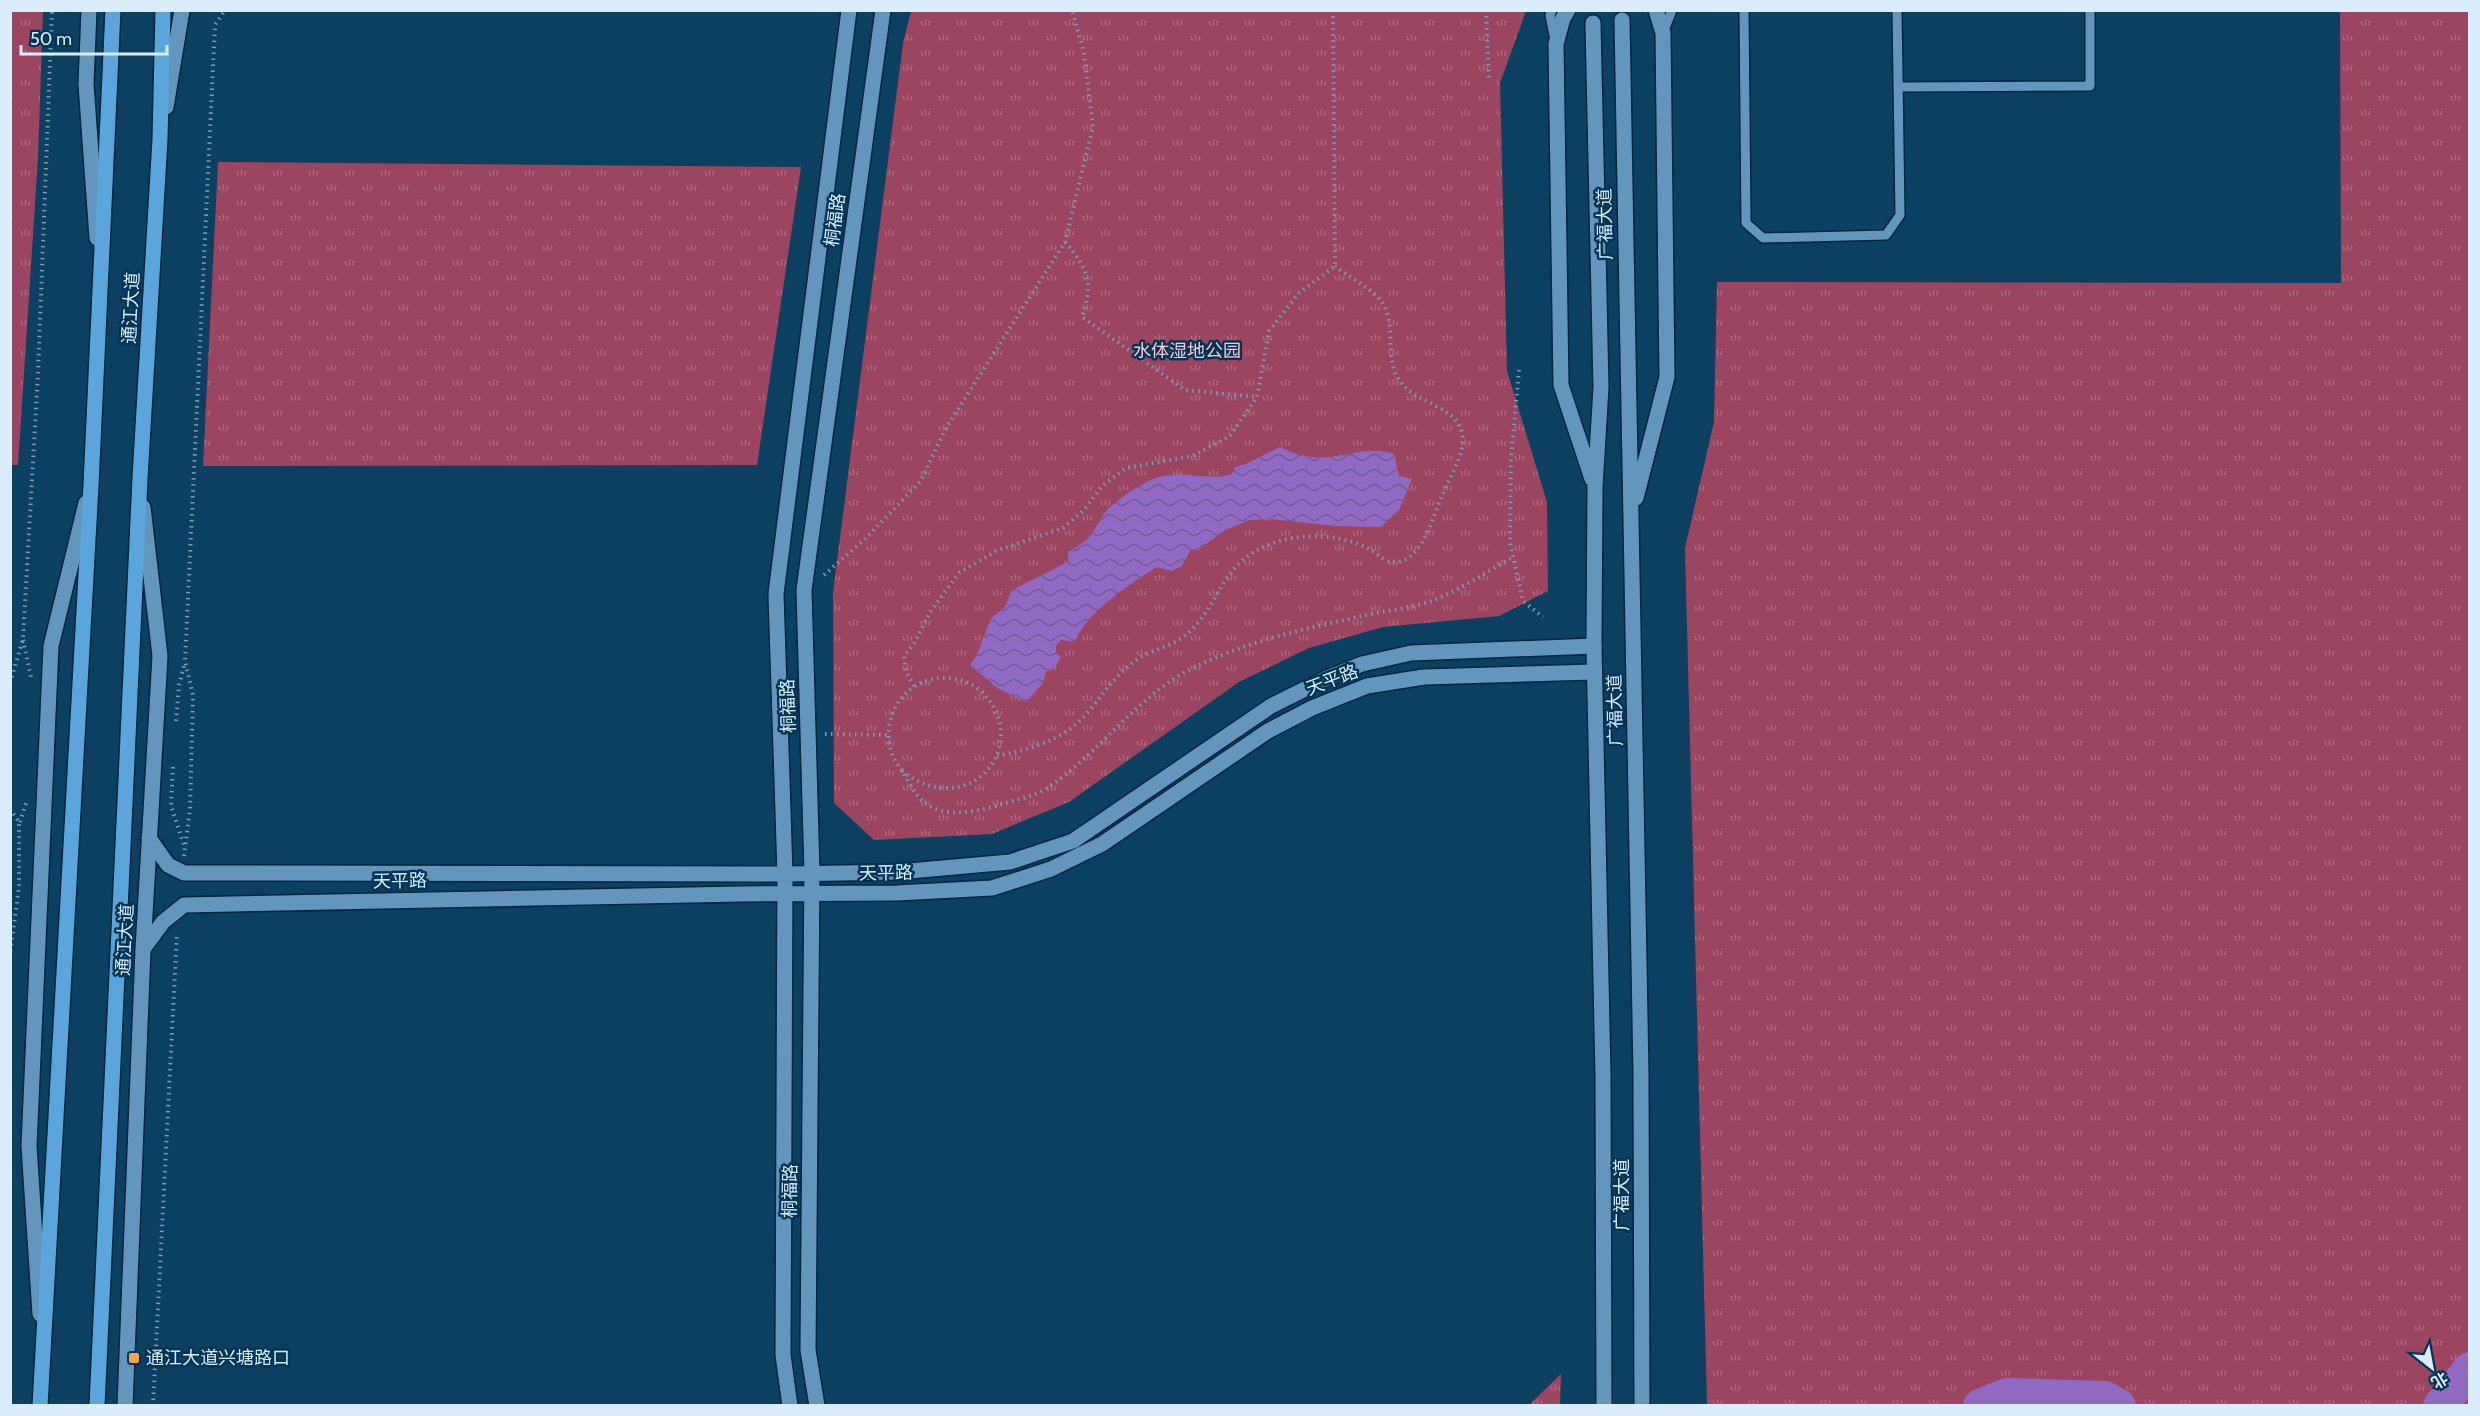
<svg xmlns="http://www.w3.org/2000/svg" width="2480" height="1416" viewBox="0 0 2480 1416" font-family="Cabin,'Noto Sans SC',sans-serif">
  <defs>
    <pattern id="park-tufts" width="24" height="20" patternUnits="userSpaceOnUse" patternTransform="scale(1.5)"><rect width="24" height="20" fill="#9c4560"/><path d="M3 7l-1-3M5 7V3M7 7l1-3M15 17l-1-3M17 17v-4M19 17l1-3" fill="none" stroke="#ae6980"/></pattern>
    <pattern id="water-waves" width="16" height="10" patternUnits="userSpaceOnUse" patternTransform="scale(1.5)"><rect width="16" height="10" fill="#9069c3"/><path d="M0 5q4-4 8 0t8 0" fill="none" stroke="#705b93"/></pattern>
  </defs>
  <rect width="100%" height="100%" fill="#0b4061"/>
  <!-- park -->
  <path fill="url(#park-tufts)" d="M 10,11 L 43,11 L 38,158 L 18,465 L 10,465 Z
    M 911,11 L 1526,11 L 1500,83 L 1507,371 L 1547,502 L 1548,591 L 1499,616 L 1383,627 L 1309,648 L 1239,682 L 1069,802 L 992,834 L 874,840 L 834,803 L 833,593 L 903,43 Z
    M 2340,11 L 2469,11 L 2469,1405 L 1707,1405 L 1685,548 L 1714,422 L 1717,282 L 2341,283 Z
    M 218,162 L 801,167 L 757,465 L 203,466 Z
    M 1561,1374 L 1560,1405 L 1529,1405 Z"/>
  <!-- water -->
  <path fill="url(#water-waves)" d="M 1280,447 C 1328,473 1356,441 1394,454 L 1399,476 L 1412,479 L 1399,510 L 1381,527 L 1336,526 L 1270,519 L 1250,520 L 1225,530 L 1198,550 L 1191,549 L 1182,566 L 1171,571 L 1157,567 C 1130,584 1086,612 1075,642 L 1061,640 L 1056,646 L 1056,653 L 1061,657 L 1054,668 L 1046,672 L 1043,683 L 1026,702 L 999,689 L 970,665 L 977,655 L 991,618 L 1005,607 L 1012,590 L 1068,562 L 1068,552 C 1077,547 1087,541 1093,532 C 1098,525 1102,515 1108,509 C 1121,497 1143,482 1159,477 C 1184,469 1208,482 1232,474 L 1235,467 L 1246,464 Z"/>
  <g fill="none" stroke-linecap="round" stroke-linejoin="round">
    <!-- river -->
    <path stroke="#9069c3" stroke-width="34" d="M 1980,1406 L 2007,1395 L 2105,1398 L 2119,1406
      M 2440,1406 L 2470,1369"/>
    <defs>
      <path id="service" d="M 1552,10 L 1550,15 L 1555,40
        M 1744,10 L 1746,223 L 1763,238 L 1886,235 L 1900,215 L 1897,10
        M 1663,33 L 1672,10
        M 1898,87 L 2090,86 L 2090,10"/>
      <path id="tertiary" d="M 89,10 L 86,84 L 97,238
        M 166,107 L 182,10
        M 149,838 L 168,865 L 184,873 L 785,874 L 898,872 L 1010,862 L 1073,841 L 1271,706 L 1325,679 L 1362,664 L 1411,653 L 1594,646
        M 143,949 L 163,922 L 184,905 L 742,894 L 897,893 L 992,888 L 1051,869 L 1102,844 L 1268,731 L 1312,708 L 1367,686 L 1424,677 L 1594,672
        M 40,1314 L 29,1146 L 51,646 L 86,503
        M 125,1406 L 143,949 L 160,656 L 143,507
        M 790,1406 L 783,1355 L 785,874 L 776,594 L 849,10
        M 817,1406 L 808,1350 L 812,872 L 804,590 L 883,10"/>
      <path id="secondary" d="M 1568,10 L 1563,18 L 1556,44 L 1561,385 L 1592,479
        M 1622,20 L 1641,1074 L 1642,1406
        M 1593,23 L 1601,387 L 1595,487 L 1594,646 L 1603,1075 L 1604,1406
        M 1636,498 L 1667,377 L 1663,33 L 1656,10"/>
      <path id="primary" d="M 40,1406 L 91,485 L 113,10
        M 97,1406 L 140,478 L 160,139 L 163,10"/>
    </defs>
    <!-- service casing -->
    <use href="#service" stroke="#00263e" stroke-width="12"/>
    <!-- tertiary casing -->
    <use href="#tertiary" stroke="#00263e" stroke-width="18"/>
    <!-- secondary casing -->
    <use href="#secondary" stroke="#00263e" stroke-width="18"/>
    <!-- primary casing -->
    <use href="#primary" stroke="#00263e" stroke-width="18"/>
    <!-- path -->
    <path stroke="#7b9eb6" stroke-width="4" stroke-dasharray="1.5 4.5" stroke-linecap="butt" d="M 1486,10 L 1489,81
      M 1065,242 C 1088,269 1094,282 1082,317 L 1185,390 L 1257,397
      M 1519,370 L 1511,459 L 1510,542 L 1523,601 L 1543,617
      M 824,575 L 865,539 L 920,482 L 946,428 L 1065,242 L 1093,127 L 1084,53 L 1072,10
      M 23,640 L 31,677
      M 10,683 L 23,639 L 38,373 L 52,10
      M 914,686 L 906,672 L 904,656 L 915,642 L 930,612 L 959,573 L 996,551 L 1063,528 L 1084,510 L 1102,486 L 1126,468 L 1192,456 L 1229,437 L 1257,397 L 1269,331 L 1299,293 L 1335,266 L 1333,10
      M 176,721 L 179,685 L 185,662
      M 825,734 L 888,735
      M 997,756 C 1032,749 1064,740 1088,712 C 1105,692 1118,671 1141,657 C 1157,648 1176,645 1189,632 C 1213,611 1218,582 1243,560 C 1275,532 1333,529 1371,550 C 1380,555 1386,564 1398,562 C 1423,558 1433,516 1442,496 C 1457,460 1483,429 1436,406 C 1424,399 1411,395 1402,384 C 1382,361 1398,326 1382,302 C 1375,291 1346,275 1335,266
      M 173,767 L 171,806 L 184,845
      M 902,771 C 967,822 1033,748 984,694 C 974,683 957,677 941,678 C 904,680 879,718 892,754 C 894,760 899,766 903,772 C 913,790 920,805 942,811 C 959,815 983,810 999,805 C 1013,800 1032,797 1044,790 C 1098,756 1134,698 1191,669 C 1246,641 1308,628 1367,615 C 1389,610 1414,608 1434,600 C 1462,589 1488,571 1513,557
      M 10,809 L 19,822 L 19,887 L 10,954
      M 20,822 L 26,803
      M 184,856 L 190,809 L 193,695 L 185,661 L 215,25 L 225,10
      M 153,1406 L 177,933"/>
    <!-- service -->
    <use href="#service" stroke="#6495bb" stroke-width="9"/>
    <!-- tertiary -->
    <use href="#tertiary" stroke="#6495bb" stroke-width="15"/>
    <!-- secondary -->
    <use href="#secondary" stroke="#6495bb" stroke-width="15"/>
    <!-- primary -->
    <use href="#primary" stroke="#5aa5dc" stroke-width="15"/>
  </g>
  <!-- markers -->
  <rect fill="#f8a14a" stroke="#003556" stroke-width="2" x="128" y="1352" width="12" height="12" rx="3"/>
  <g text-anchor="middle" stroke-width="5" stroke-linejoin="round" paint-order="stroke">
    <!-- street labels -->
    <g font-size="18" fill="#d9edfe" stroke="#003556">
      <text transform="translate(835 220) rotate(-82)" y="6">桐福路</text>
      <text transform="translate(1605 224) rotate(-91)" y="6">广福大道</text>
      <text transform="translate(131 308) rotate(-87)" y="6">通江大道</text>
      <text transform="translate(1332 680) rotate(-21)" y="6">天平路</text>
      <text transform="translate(788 706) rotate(-92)" y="6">桐福路</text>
      <text transform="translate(1615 710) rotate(-91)" y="6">广福大道</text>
      <text transform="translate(886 873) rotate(-1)" y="6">天平路</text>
      <text transform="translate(400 881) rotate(-1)" y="6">天平路</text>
      <text transform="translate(125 940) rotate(-87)" y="6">通江大道</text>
      <text transform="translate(790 1191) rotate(-89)" y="6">桐福路</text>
      <text transform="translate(1622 1195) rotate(-90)" y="6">广福大道</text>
    </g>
    <!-- park labels -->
    <g font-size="18" fill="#fdc4d2" stroke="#003556">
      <text x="1187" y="357">水体湿地公园</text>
    </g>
    <!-- poi labels -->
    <g font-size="18" fill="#d9edfe" stroke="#003556" text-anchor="start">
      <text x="146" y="1364">通江大道兴塘路口</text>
    </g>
  </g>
  <!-- border -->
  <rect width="2480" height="1416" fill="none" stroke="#d9edfe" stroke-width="24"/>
  <!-- north arrow -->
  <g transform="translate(2432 1368) rotate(149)" stroke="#003556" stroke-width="4.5" paint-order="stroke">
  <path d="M0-4.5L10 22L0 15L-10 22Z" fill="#d9edfe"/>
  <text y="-9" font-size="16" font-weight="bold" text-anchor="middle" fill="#d9edfe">北</text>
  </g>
  <!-- scale -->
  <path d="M21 45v9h146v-9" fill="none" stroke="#d9edfe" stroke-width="3"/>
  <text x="30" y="45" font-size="18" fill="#d9edfe" stroke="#003556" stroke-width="4.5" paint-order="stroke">50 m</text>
</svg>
